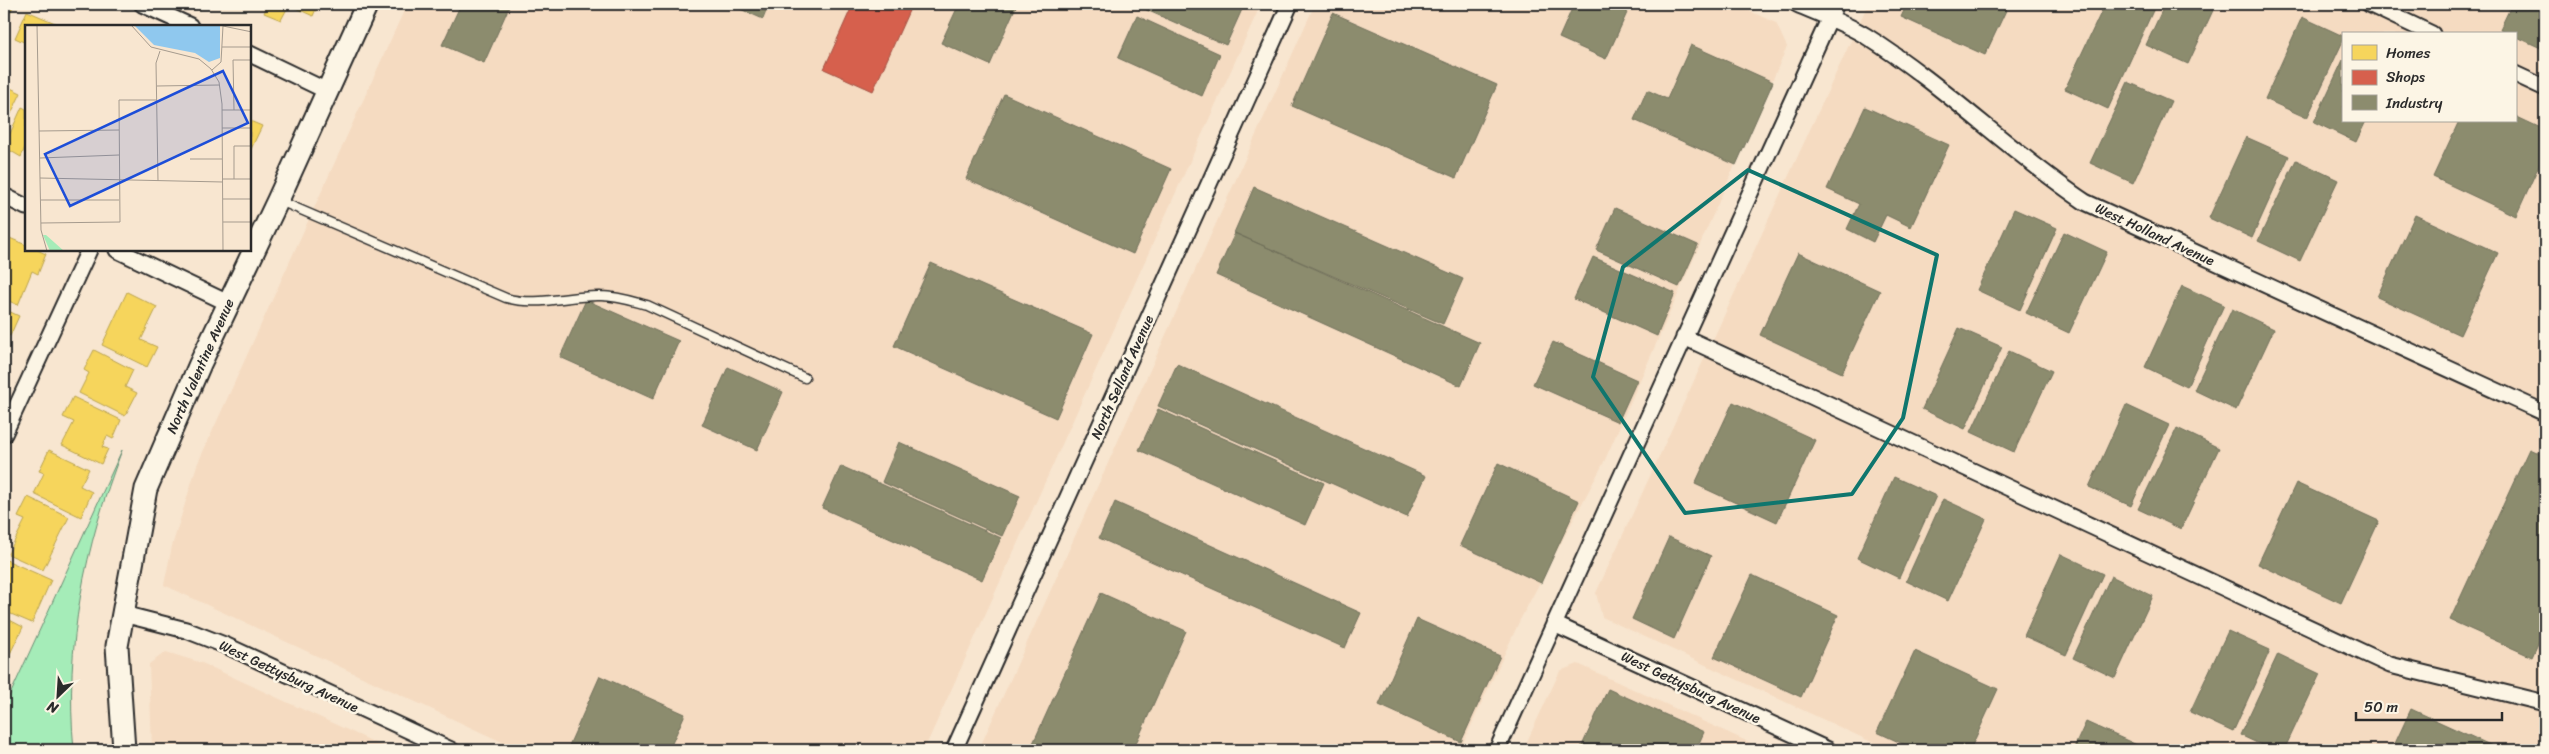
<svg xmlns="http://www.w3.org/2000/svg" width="2549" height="754" viewBox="0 0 2549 754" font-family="Sriracha,sans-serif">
  <rect width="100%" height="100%" fill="#f8e6d0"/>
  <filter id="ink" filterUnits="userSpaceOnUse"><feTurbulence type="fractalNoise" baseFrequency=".02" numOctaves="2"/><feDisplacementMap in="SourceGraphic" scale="10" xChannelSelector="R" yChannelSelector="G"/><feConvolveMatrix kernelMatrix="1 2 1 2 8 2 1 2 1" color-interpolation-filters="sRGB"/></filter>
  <g filter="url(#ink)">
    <!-- built -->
    <path fill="#f5dbc1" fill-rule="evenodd" d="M 407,4 L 1261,4 L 924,750 L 519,750 L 164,585 L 172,546 L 197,465 Z
      M 1315,4 L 1734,4 L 1776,23 L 1787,47 L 1604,462 L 1520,620 L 1460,750 L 981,750 L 980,747 Z
      M 1868,4 L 2545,4 L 2545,750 L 1889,750 L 1602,617 L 1596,593 ZM 2343,34 L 2515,34 L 2515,121 L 2343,121 Z
      M 166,652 L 202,663 L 391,750 L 152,750 L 149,664 Z
      M 1578,664 L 1766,750 L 1523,750 L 1560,671 Z"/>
    <!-- green -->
    <path fill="#a5ecb8" stroke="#688c72" d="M 122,450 C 85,546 64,646 74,750 L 4,750 L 4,708 Z"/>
    <!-- homes -->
    <path fill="#f6d55c" stroke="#b9a24d" d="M 4,4 L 14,4 L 4,26 Z
      M 268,4 L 318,4 L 313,16 L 289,5 L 281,20 L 264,13 Z
      M 27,11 L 62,26 L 26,26 L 26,43 L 15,38 Z
      M 4,85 L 21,93 L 4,128 Z
      M 22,107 L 26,109 L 26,145 L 21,157 L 4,147 Z
      M 250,121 L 262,126 L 251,149 L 250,149 Z
      M 5,236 L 26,245 L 26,250 L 37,250 L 46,254 L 38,274 L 32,271 L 18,305 L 4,299 Z
      M 127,292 L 157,307 L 141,340 L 157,347 L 147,367 L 102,345 Z
      M 4,309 L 19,316 L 10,336 L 5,333 L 4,335 Z
      M 94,350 L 133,370 L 125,387 L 137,393 L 125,416 L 79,393 L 89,373 L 84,370 Z
      M 73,397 L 121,420 L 113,439 L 107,436 L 102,447 L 108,449 L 101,464 L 62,445 L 74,422 L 63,417 Z
      M 49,450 L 89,469 L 80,486 L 92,492 L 81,517 L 34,494 L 44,473 L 39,471 Z
      M 28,497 L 69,517 L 43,570 L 8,554 L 25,520 L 18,517 Z
      M 4,559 L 51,580 L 32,623 L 4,611 Z
      M 4,617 L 23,627 L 4,666 Z"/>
    <!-- shops -->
    <path fill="#d6604d" stroke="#a35043" d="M 853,4 L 912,4 L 873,91 L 824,69 Z"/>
    <!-- industry -->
    <path fill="#8c8c6e" stroke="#6f6f5a" d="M 461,4 L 503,4 L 509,7 L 484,63 L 442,45 Z
      M 729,4 L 769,4 L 763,19 Z
      M 959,4 L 1017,4 L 990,65 L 941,43 Z
      M 1133,4 L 1242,4 L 1244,5 L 1226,45 Z
      M 1574,4 L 1631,4 L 1606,59 L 1559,38 Z
      M 1907,4 L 2009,4 L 1985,55 L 1901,17 Z
      M 2105,4 L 2156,4 L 2108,109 L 2065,89 Z
      M 2165,4 L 2216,4 L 2188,64 L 2146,45 Z
      M 2512,4 L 2545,4 L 2545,50 L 2500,29 Z
      M 1333,13 L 1497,85 L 1456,178 L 1292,106 Z
      M 1137,16 L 1220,54 L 1202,96 L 1118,58 Z
      M 2302,17 L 2343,36 L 2343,41 L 2307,118 L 2265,99 Z
      M 1691,45 L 1773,82 L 1736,165 L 1634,120 L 1647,90 L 1667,99 Z
      M 2343,60 L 2343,121 L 2366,121 L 2356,142 L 2314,122 Z
      M 2128,82 L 2171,101 L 2133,183 L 2090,163 Z
      M 1004,94 L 1171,169 L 1133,254 L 966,179 Z
      M 1865,107 L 1949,145 L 1911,227 L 1886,215 L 1873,242 L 1847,229 L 1859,204 L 1827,189 Z
      M 2515,116 L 2545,130 L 2545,152 L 2516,216 L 2433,177 L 2459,121 L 2515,121 Z
      M 2246,137 L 2289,156 L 2252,238 L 2209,218 Z
      M 2296,160 L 2338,180 L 2300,261 L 2258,241 Z
      M 1254,187 L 1463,279 L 1443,324 L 1234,233 Z
      M 1615,208 L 1698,245 L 1679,287 L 1596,250 Z
      M 2014,209 L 2057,228 L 2020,310 L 1977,290 Z
      M 2415,215 L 2498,253 L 2460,335 L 2377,297 Z
      M 2064,232 L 2107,252 L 2069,333 L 2026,313 Z
      M 1235,233 L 1480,343 L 1461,386 L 1216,275 Z
      M 1798,253 L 1880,291 L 1842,373 L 1760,335 Z
      M 1593,257 L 1675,293 L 1657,336 L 1574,299 Z
      M 931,263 L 1093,334 L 1056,418 L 894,346 Z
      M 2182,286 L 2224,305 L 2187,387 L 2145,367 Z
      M 586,300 L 679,341 L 653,399 L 560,357 Z
      M 2232,309 L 2274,329 L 2236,410 L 2194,390 Z
      M 1959,328 L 2002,347 L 1965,429 L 1922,409 Z
      M 1553,342 L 1637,380 L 1618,422 L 1533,384 Z
      M 2009,351 L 2052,371 L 2014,452 L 1971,432 Z
      M 1177,364 L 1426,476 L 1407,517 L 1158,406 Z
      M 728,367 L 783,392 L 757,450 L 702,425 Z
      M 1733,402 L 1815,440 L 1777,522 L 1695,484 Z
      M 2126,405 L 2169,425 L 2131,506 L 2089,487 Z
      M 1158,409 L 1324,483 L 1305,525 L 1139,450 Z
      M 2177,428 L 2219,448 L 2181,529 L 2138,509 Z
      M 899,442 L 1020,496 L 1002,536 L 882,482 Z
      M 2529,449 L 2545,456 L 2545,628 L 2532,657 L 2450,620 Z
      M 1498,463 L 1579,501 L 1541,583 L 1460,545 Z
      M 841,466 L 1001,538 L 982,580 L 822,508 Z
      M 1894,477 L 1936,496 L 1899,578 L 1857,558 Z
      M 2296,483 L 2379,521 L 2341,603 L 2258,564 Z
      M 1943,499 L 1986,519 L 1948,601 L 1906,581 Z
      M 1115,502 L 1361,613 L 1345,648 L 1099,538 Z
      M 1669,537 L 1711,556 L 1674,639 L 1632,619 Z
      M 2061,554 L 2103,574 L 2066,655 L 2024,636 Z
      M 1752,575 L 1838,615 L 1801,697 L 1714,657 Z
      M 2111,576 L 2153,596 L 2115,678 L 2073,658 Z
      M 1101,593 L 1186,631 L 1133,750 L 1030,750 Z
      M 1417,619 L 1500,656 L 1461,742 L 1379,705 Z
      M 2228,631 L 2270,650 L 2233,732 L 2190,712 Z
      M 1915,651 L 1998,689 L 1970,750 L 1916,750 L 1877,732 Z
      M 2278,654 L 2320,674 L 2284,750 L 2272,750 L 2240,735 Z
      M 600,676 L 685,714 L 669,750 L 567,750 Z
      M 1608,689 L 1704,732 L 1696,750 L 1580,750 Z
      M 2411,709 L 2501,750 L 2392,750 Z
      M 2086,722 L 2148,750 L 2073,750 Z"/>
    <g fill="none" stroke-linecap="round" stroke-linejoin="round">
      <defs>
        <path id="lane" d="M 280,201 L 506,298 C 538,307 568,295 601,296 C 617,296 632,301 647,305 L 805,378"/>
        <path id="street" d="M 142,4 L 190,26
          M 1797,4 C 1820,14 1845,23 1866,36 C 1944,85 2009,151 2085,202 L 2545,413
          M 2369,4 L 2432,34
          M 250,54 L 327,91
          M 2515,74 L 2545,88
          M 4,196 L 26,207
          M 117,250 L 228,303
          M 1684,337 L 2390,665 L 2545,703
          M 4,434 L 89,250
          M 123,614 L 186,630 L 227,646 L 451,750
          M 1554,624 L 1828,750
          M 954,750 L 1290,4
          M 1497,750 L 1836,4"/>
        <path id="secondary" d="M 124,750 L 117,646 L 146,489 L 200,364 L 278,200 L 367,4"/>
      </defs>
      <!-- lane casing -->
      <use href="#lane" stroke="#2b2b2b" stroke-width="11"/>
      <!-- street casing -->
      <use href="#street" stroke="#2b2b2b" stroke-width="19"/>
      <!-- secondary casing -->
      <use href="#secondary" stroke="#2b2b2b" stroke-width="25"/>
      <!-- lane -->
      <use href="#lane" stroke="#fcf5e5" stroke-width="8"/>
      <!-- street -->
      <use href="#street" stroke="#fcf5e5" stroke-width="15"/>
      <!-- secondary -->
      <use href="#secondary" stroke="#fcf5e5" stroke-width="21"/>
    </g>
  </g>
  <!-- marked area -->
  <path fill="none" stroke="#0f766e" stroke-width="4" stroke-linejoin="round" d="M 1748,170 L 1937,255 L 1903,418 L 1852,494 L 1685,513 L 1593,377 L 1623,267 Z"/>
  <g text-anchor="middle" stroke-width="5" stroke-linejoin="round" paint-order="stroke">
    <!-- street labels -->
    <g font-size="14" fill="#2b2b2b" stroke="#fcf5e5">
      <text transform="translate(2155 234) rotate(25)" y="5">West Holland Avenue</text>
      <text transform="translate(200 366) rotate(-66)" y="5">North Valentine Avenue</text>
      <text transform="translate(1122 377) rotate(-66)" y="5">North Selland Avenue</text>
      <text transform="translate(289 676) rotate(25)" y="5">West Gettysburg Avenue</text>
      <text transform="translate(1691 687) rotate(25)" y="5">West Gettysburg Avenue</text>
    </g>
  </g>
  <!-- overview -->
  <g transform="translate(25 25)">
    <rect width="226" height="226" fill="#f8e6d0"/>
    <path d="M 18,210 L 21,210 L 39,226 L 25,226 Z" fill="#a5ecb8"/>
    <path d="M 109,0 L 195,0 L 195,33 L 184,37 L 170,28 L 129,20 Z" fill="#8fc8ee"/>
    <path fill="none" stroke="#a69b8e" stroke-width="1" d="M 12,0 L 16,205 L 22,226M 106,0 L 126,22 L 174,34 L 186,44 L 194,57 L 197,79 L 198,226M 197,22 L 227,22M 187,45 L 196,37 L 198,1 L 227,7M 226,53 L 226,85M 132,61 L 194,60M 197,85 L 226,85M 209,85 L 208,35 L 227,35M 197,103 L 227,103M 14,106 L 94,105M 15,133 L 94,130M 165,134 L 197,134M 15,153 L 198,157M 198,154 L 227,154M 209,154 L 209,121 L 227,121M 133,156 L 131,38 L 135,26M 198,174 L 227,174M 16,175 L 94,175M 198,197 L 227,197M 16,198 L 95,197 L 94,75 L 132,75"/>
    <path fill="#1d4ed8" fill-opacity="0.15" stroke="#1d4ed8" stroke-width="2.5" d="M 198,46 L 223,98 L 45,181 L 20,129 Z"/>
    <rect width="226" height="226" fill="none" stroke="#2b2b2b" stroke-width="2.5"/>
  </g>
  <!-- margin -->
  <rect width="2549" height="754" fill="none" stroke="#fcf5e5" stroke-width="20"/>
  <rect x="10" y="10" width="2529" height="734" fill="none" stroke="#2b2b2b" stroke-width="2" filter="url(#ink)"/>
  <!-- legend -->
  <rect x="2342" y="32" width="175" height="90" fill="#fcf5e5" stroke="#a8a49b"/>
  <rect x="2352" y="45" width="25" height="15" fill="#f6d55c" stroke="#a8a49b"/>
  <text x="2386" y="58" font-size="15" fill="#2b2b2b">Homes</text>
  <rect x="2352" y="70" width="25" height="15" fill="#d6604d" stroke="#a8a49b"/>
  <text x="2386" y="82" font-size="15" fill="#2b2b2b">Shops</text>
  <rect x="2352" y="95" width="25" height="15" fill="#8c8c6e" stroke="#a8a49b"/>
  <text x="2386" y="108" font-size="15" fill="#2b2b2b">Industry</text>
  <!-- north arrow -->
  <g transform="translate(58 696) rotate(205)" stroke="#fcf5e5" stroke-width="4" paint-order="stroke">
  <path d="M0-4L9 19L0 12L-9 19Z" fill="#2b2b2b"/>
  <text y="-8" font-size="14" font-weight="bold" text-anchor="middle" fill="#2b2b2b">N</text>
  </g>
  <!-- scale -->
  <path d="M2356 712v8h146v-8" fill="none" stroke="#2b2b2b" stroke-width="2.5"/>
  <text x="2364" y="712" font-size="15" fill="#2b2b2b" stroke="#fcf5e5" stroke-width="4" paint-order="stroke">50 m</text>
</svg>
